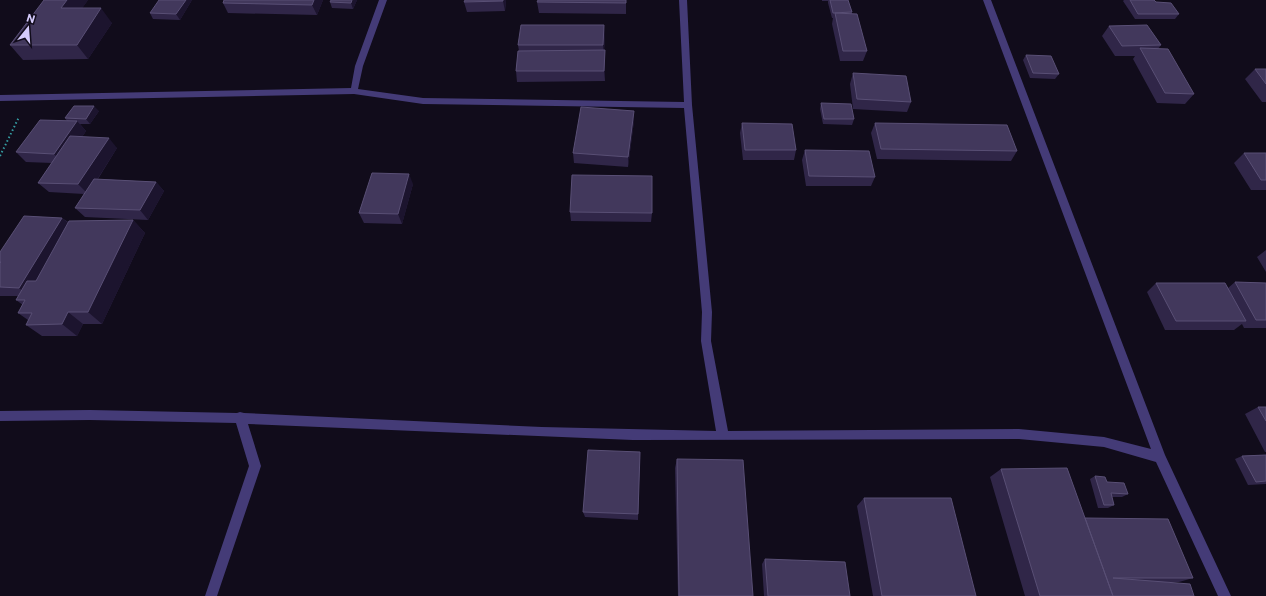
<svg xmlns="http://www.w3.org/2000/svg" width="1266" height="596" viewBox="0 0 1266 596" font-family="Commissioner,sans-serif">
  <rect width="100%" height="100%" fill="#110c1b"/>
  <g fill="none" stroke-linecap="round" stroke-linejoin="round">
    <!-- path -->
    <path stroke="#359fa4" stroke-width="2" stroke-dasharray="1.5 2.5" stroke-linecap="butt" d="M 0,156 L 19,117"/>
    <!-- street -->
    <path fill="#443b77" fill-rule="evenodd" d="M 379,0 L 387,0 L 363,66 L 358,89 L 423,98 L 684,102 L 679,0 L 687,0 L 692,105 L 712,312 L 711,341 L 728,431 L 1019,429 L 1104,437 L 1151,449 L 983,0 L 991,0 L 1165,455 L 1231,596 L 1218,596 L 1156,462 L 1104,447 L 1019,439 L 633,440 L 248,424 L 261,466 L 217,596 L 205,596 L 249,466 L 236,423 L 90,420 L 0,421 L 0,411 L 90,410 L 237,413 L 240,412 L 244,413 L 542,427 L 716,431 L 701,341 L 702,312 L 684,108 L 423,104 L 354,94 L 0,101 L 0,95 L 351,88 L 355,66 Z"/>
  </g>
  <!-- wall -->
  <path fill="#302648" d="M 88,0 L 82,8 L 112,23 L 88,59 L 23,60 L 10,45 Z
    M 192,0 L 180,20 L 153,19 L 150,13 Z
    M 323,0 L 317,15 L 228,13 L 223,3 Z
    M 357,0 L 353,9 L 332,8 L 330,2 Z
    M 506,0 L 505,11 L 467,12 L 464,2 Z
    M 626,0 L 626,14 L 539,13 L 537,2 Z
    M 822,0 L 848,0 L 852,12 L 852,14 L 867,51 L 863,61 L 840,61 L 832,24 L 833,18 L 832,18 L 828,3 L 828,1 L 822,1 Z
    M 1124,0 L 1154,0 L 1156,2 L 1179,14 L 1175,19 L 1135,19 L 1123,1 Z
    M 1109,26 L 1161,45 L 1158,49 L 1194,94 L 1185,104 L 1157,103 L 1133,59 L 1135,56 L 1115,56 L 1102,36 Z
    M 605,36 L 604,50 L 605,50 L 605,81 L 517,82 L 516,71 L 519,51 L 518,45 Z
    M 1026,55 L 1059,74 L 1055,79 L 1030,78 L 1023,60 Z
    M 1255,69 L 1266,69 L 1266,102 L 1262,102 L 1245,79 Z
    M 853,73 L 911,102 L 907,112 L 853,109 L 850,84 Z
    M 821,103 L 854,119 L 852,125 L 823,124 L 820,109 Z
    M 99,111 L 90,124 L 80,124 L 86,131 L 82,137 L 117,148 L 98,179 L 156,182 L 164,191 L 148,220 L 85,217 L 75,208 L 84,194 L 49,192 L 38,183 L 52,163 L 26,162 L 16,152 L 67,121 L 65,118 Z
    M 634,121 L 628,167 L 574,163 L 573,153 Z
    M 742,123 L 796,150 L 794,160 L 743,160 L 740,133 Z
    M 875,123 L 1017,151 L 1011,161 L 877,159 L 871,133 Z
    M 805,150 L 875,177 L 871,186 L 806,186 L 802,160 Z
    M 1244,153 L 1266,153 L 1266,190 L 1251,190 L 1234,163 Z
    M 413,184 L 402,224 L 364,223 L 359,213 Z
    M 570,212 L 652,213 L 651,222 L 571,221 Z
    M 62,218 L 68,222 L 133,220 L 145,233 L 102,324 L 83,324 L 77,336 L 42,336 L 26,325 L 28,320 L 18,313 L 23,305 L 16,300 L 18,296 L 0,296 L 0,252 Z
    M 1266,250 L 1266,272 L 1257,257 Z
    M 1235,282 L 1266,283 L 1266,328 L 1244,328 L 1242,324 L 1234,330 L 1165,330 L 1147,292 L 1156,283 L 1228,288 Z
    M 1258,407 L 1266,407 L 1266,452 L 1265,452 L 1245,414 Z
    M 640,452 L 638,520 L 585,517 L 583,512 Z
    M 1266,455 L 1266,484 L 1248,485 L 1235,459 L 1242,456 Z
    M 677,459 L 753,596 L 678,596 L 675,468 Z
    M 1001,469 L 1085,518 L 1193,578 L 1179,582 L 1166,582 L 1194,596 L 1025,596 L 990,477 Z
    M 1095,476 L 1107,482 L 1128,494 L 1122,497 L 1112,497 L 1114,505 L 1108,508 L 1098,508 L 1090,479 Z
    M 864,498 L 976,596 L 873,596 L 857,506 Z
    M 765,559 L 850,596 L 764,596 L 762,564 Z"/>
  <!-- shaded-wall -->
  <path fill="#1c142e" d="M 67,0 L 88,0 L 72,23 L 61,8 Z
    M 186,0 L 192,0 L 180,20 L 176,14 Z
    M 314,0 L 323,0 L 317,15 L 312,5 Z
    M 352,0 L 357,0 L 353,9 L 351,3 Z
    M 503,0 L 506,0 L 505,11 L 503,1 Z
    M 101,8 L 112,23 L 88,59 L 77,45 Z
    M 604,25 L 605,36 L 604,56 L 603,45 Z
    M 605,50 L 605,81 L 604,71 Z
    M 94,106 L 99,111 L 90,124 L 86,119 Z
    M 634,111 L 634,121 L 628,167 L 628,157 Z
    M 77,121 L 86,131 L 64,164 L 54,154 Z
    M 109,138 L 117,148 L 88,194 L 78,184 Z
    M 409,174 L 413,184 L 402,224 L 398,214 Z
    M 156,182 L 164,191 L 148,220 L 140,210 Z
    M 62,218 L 73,227 L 30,297 L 19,288 Z
    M 133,220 L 145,233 L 102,324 L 88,312 Z
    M 68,312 L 83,324 L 77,336 L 62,324 Z"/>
  <!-- building -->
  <path fill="#42385c" stroke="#594f75" d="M 44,0 L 67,0 L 61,8 L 101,8 L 77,45 L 10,45 Z
    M 159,0 L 186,0 L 176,14 L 150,13 Z
    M 224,0 L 314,0 L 312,5 L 223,3 Z
    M 331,0 L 352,0 L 351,3 L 330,2 Z
    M 465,0 L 503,0 L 503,1 L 464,2 Z
    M 538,0 L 626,0 L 626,3 L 537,2 Z
    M 830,0 L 848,0 L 852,12 L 833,13 Z
    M 1130,0 L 1154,0 L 1156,2 L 1171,3 L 1179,14 L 1138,14 Z
    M 835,13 L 857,14 L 867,51 L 843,51 Z
    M 521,25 L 604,25 L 603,45 L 518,45 Z
    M 1147,25 L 1161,45 L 1122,46 L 1109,26 Z
    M 1140,48 L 1168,49 L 1194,94 L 1165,93 Z
    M 605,50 L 604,71 L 516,71 L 518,51 Z
    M 1026,55 L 1051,56 L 1059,74 L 1033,73 Z
    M 1255,69 L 1266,69 L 1266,84 Z
    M 853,73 L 906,76 L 911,102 L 857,99 Z
    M 821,103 L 851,104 L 854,119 L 824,119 Z
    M 74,106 L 94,106 L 86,119 L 65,118 Z
    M 581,107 L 634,111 L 628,157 L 573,153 Z
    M 40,120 L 77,121 L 54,154 L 16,152 Z
    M 742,123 L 792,124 L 796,150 L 745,150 Z
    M 875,123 L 1007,125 L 1017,151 L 881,149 Z
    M 70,136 L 109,138 L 78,184 L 38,183 Z
    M 805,150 L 869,151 L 875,177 L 809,176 Z
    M 1244,153 L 1266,153 L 1266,180 L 1261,180 Z
    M 372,173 L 409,174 L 398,214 L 359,213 Z
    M 572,175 L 652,176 L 652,213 L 570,212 Z
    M 94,179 L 156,182 L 140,210 L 75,208 Z
    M 24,216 L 62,218 L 19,288 L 0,287 L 0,263 L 1,262 L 0,262 L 0,252 Z
    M 133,220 L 88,312 L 68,312 L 62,324 L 26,325 L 32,313 L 18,313 L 25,300 L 16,300 L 27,281 L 36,281 L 69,221 Z
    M 1235,282 L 1266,283 L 1266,320 L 1256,320 Z
    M 1156,283 L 1225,283 L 1246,321 L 1176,321 Z
    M 1258,407 L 1266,407 L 1266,421 Z
    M 588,450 L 640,452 L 638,514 L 583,512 Z
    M 1266,455 L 1266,481 L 1256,482 L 1242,456 Z
    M 677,459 L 743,460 L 753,596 L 679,596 Z
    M 1067,468 L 1113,596 L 1040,596 L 1001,469 Z
    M 1095,476 L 1105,477 L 1107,482 L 1124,483 L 1128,494 L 1111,493 L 1114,505 L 1104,505 Z
    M 864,498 L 951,498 L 976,596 L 882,596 Z
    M 1085,518 L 1168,519 L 1193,578 L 1113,578 L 1190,584 L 1194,596 L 1113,596 Z
    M 765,559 L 845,562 L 850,596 L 768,596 Z"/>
  <!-- north arrow -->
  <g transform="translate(28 28) rotate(17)" stroke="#110c1b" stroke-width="3" paint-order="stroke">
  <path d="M0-3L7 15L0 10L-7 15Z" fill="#d5cbfb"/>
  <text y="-6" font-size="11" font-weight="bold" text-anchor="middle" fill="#d5cbfb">N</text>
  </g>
</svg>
